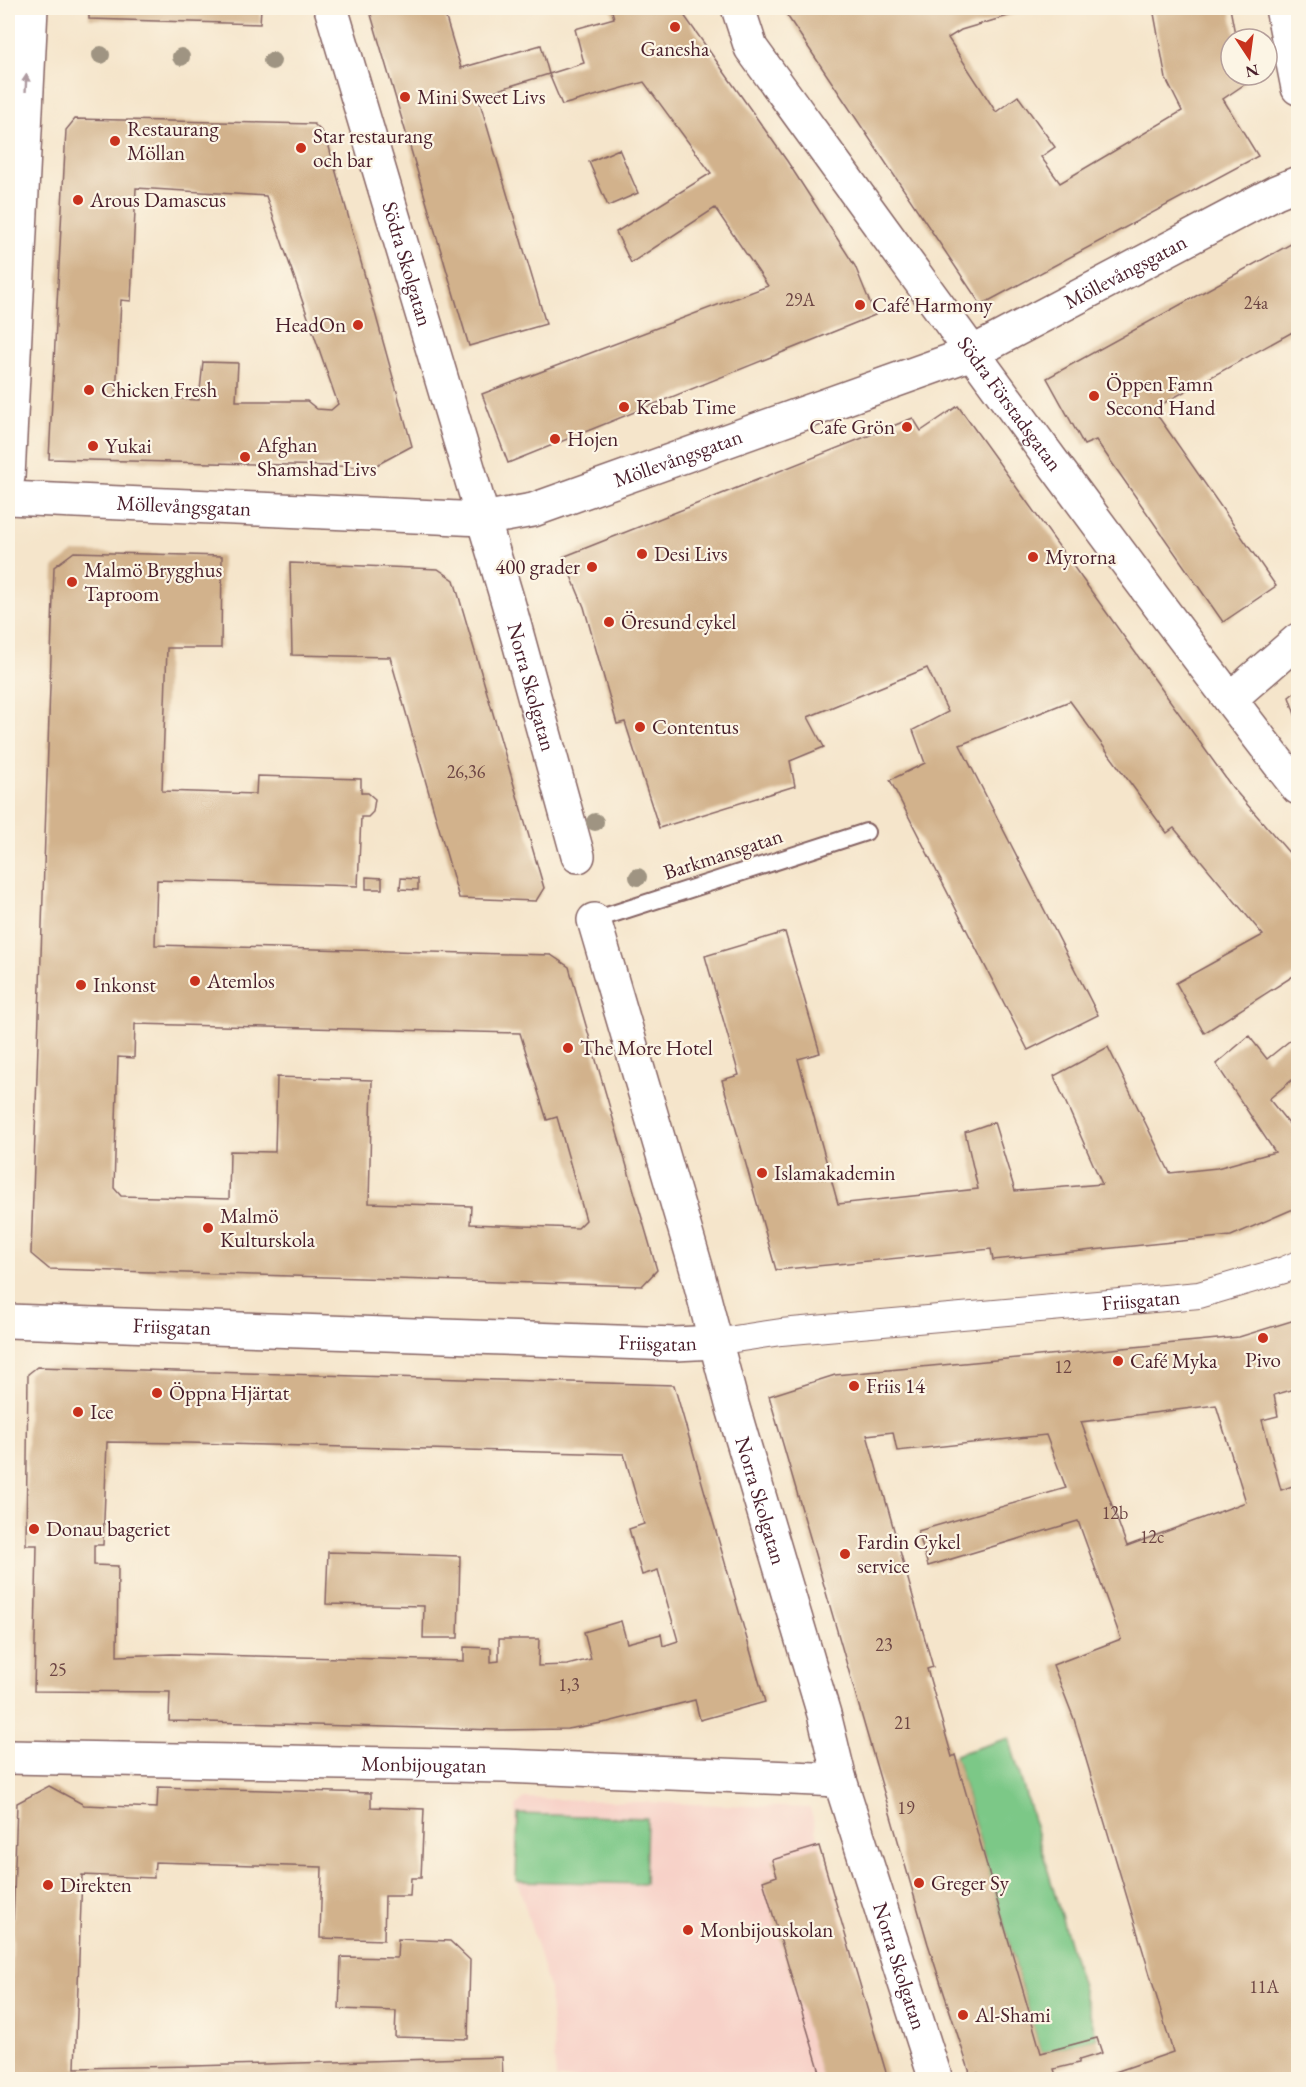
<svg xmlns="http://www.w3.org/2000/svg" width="1306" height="2087" viewBox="0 0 1306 2087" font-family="'EB Garamond',serif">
  <rect width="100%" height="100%" fill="#fcf5e5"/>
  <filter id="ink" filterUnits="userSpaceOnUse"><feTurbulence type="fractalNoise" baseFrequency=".0167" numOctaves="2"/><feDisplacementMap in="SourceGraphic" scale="12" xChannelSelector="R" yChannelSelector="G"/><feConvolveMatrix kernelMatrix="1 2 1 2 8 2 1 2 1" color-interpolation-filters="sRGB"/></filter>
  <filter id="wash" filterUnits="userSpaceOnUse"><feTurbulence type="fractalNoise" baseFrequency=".008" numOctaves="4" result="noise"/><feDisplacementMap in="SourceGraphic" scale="24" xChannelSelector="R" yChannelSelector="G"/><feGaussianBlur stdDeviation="1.35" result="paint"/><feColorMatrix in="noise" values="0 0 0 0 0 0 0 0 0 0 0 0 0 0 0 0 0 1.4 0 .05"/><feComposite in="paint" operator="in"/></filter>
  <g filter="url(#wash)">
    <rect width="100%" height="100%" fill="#f5e5cb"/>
    <!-- built -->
    <path fill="#f7d1c8" d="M 524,1798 L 810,1808 L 887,2079 L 556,2079 L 549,1988 L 515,1872 L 516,1806 Z"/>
    <!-- green -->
    <path fill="#7cc887" stroke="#637459" stroke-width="1.5" d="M 1009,1738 L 1097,2038 L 1041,2053 L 955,1755 Z
      M 518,1814 L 647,1818 L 645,1884 L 516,1881 Z"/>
    <g id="blocks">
      <!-- building -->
      <path fill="#d2b28c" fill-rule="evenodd" d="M 89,8 L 261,8 L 260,24 L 89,19 Z
        M 369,8 L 443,8 L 461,68 L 541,45 L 549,74 L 478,96 L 546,324 L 469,346 Z
        M 611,8 L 679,8 L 787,161 L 855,266 L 875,315 L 508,463 L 482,394 L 768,286 L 715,208 L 631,263 L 616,232 L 711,173 L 644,82 L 562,105 L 549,74 L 584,63 L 575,29 L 614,18 Z
        M 782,8 L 1017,8 L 1018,13 L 961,30 L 948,38 L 996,112 L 1018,96 L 1055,147 L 1041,157 L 1060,183 L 1182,111 L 1166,79 L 1153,8 L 1230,8 L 1236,39 L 1231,39 L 1231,75 L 1243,75 L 1245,84 L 1223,99 L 1258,156 L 981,305 Z
        M 75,119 L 314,124 L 326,136 L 412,446 L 373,467 L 49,459 L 66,130 ZM 136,188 L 266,196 L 338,404 L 331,410 L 317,409 L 307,401 L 236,401 L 238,363 L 203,362 L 199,400 L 116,396 L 121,300 L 131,301 Z
        M 619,149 L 638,193 L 608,206 L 589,162 Z
        M 1298,240 L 1298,329 L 1153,409 L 1276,586 L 1223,622 L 1096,440 L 1084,445 L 1047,378 Z
        M 958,406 L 1232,787 L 1298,863 L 1298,973 L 1204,1033 L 1176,983 L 1263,935 L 1174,828 L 1167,833 L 1070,701 L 960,745 L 1098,1015 L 1028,1050 L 890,780 L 925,763 L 913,730 L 948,712 L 927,668 L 808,717 L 824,747 L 790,761 L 795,786 L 659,828 L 625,722 L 617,724 L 584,607 L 563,557 L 913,418 L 921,431 Z
        M 74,552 L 222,556 L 221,648 L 167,648 L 162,791 L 256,794 L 257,776 L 361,779 L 361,793 L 368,793 L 375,799 L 373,812 L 368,817 L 361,817 L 358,886 L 157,880 L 155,945 L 551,955 L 569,967 L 657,1270 L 642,1286 L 49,1269 L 31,1254 L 54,567 ZM 135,1024 L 520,1033 L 547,1120 L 557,1117 L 586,1220 L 578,1228 L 470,1224 L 471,1206 L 369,1203 L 372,1080 L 277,1077 L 275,1152 L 230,1151 L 229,1199 L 121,1196 L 114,1188 L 118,1057 L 134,1058 Z
        M 290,563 L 438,569 L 454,580 L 544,888 L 536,901 L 459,898 L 390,657 L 292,655 Z
        M 1298,690 L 1298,723 L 1289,697 Z
        M 366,877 L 382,878 L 382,889 L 366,889 Z
        M 401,878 L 418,879 L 418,890 L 400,889 Z
        M 785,932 L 820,1053 L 798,1059 L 838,1204 L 978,1189 L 965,1132 L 994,1122 L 1015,1191 L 1102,1184 L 1054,1076 L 1108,1047 L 1170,1173 L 1217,1168 L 1275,1152 L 1216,1064 L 1249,1036 L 1267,1059 L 1298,1034 L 1298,1075 L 1269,1099 L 1298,1135 L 1298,1207 L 1231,1236 L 993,1260 L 991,1249 L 776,1270 L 722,1080 L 739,1075 L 705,956 Z
        M 1298,1319 L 1298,1388 L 1274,1395 L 1278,1416 L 1262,1420 L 1281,1490 L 1298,1484 L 1298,2079 L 1095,2079 L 1173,2052 L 1074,1719 L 1053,1665 L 1121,1639 L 1078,1521 L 928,1566 L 918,1531 L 1066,1488 L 1046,1435 L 897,1451 L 893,1432 L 867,1435 L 933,1667 L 927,1669 L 952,1757 L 955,1755 L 1041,2053 L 1097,2038 L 1102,2053 L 1079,2060 L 1079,2063 L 1054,2069 L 1057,2079 L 980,2079 L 978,2073 L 971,2076 L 928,1944 L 769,1396 L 835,1375 L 1239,1337 ZM 1216,1405 L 1246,1502 L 1127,1546 L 1081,1422 Z
        M 37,1367 L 674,1385 L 765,1702 L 700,1720 L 695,1700 L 608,1722 L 567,1729 L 499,1730 L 169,1721 L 170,1692 L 34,1691 L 37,1545 L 26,1545 L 28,1374 ZM 107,1442 L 188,1443 L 624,1454 L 644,1524 L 629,1529 L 642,1575 L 658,1570 L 678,1641 L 663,1646 L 661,1634 L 627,1643 L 621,1621 L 584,1632 L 591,1659 L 567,1665 L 538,1666 L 539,1639 L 499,1639 L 499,1661 L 491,1662 L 491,1648 L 464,1647 L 464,1661 L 171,1654 L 117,1656 L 118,1566 L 94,1565 L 94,1545 L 103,1545 Z
        M 328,1552 L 460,1556 L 458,1638 L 423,1638 L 424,1606 L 326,1604 Z
        M 49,1786 L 84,1805 L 157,1808 L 158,1787 L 371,1793 L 371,1807 L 424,1809 L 421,1878 L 411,1878 L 410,1896 L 385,1896 L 384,1940 L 320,1938 L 322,1867 L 155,1862 L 154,1878 L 82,1875 L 75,2068 L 194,2066 L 502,2057 L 503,2079 L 8,2079 L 17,1803 Z
        M 819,1846 L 888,2079 L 822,2079 L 763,1881 L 777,1876 L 772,1860 Z
        M 398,1939 L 450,1941 L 470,1960 L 468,2039 L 395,2037 L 396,2011 L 339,2009 L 341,1957 L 397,1958 Z"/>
    </g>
  </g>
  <g filter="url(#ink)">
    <use href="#blocks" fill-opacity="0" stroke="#866463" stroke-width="1.5"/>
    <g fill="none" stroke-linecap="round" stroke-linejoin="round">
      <defs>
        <path id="service" d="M 594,920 L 866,832"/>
        <g id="pedestrian">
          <path id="s1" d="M 715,1342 L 781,1332 L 1199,1295 L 1284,1270 L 1298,1264"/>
        </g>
        <g id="minor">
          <path id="s2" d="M 331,8 L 508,602 L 578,856"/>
          <path id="s3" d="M 738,8 L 751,48 C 931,296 1110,545 1298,788"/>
          <path d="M 1282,8 L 1298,88"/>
          <path id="s4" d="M 8,498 L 482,519 L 533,510 L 972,353 L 1276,192 L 1298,183"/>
          <path d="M 1230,699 L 1298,640"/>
          <path id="s5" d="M 594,920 L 696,1267 L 733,1408 L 824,1714 L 840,1780 L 936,2080"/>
          <path id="s6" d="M 8,1321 L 675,1344 L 715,1342"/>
          <path id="s7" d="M 8,1757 L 504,1766 L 840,1780"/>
        </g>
        <path id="tertiary" d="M 8,477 L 31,8"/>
      </defs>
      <!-- service casing -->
      <use href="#service" stroke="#866463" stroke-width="20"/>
      <!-- pedestrian casing -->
      <use href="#pedestrian" stroke="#866463" stroke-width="28"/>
      <!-- minor casing -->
      <use href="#minor" stroke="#866463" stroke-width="36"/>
      <!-- tertiary casing -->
      <use href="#tertiary" stroke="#866463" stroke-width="36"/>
      <!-- service -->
      <use href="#service" stroke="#fff" stroke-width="16"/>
      <!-- pedestrian -->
      <use href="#pedestrian" stroke="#fff" stroke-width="26"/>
      <!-- minor -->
      <use href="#minor" stroke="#fff" stroke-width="33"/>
      <!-- tertiary -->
      <use href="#tertiary" stroke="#fff" stroke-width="33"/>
    </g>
    <!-- trees -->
    <g fill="#9f9482">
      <circle cx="101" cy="55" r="9"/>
      <circle cx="181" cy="57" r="9"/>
      <circle cx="272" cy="61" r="9"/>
      <circle cx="595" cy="822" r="9"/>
      <circle cx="638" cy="877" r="9"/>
    </g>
    <!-- one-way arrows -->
    <defs><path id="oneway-solid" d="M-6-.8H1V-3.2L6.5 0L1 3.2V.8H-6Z" transform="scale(1.5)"/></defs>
    <use fill="#ae9aa0" href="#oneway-solid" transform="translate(26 83) rotate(-87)"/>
  </g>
  <!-- markers -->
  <g fill="#c8321e" stroke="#fcf5e5" stroke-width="2">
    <circle cx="675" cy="27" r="6"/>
    <circle cx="405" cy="97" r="6"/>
    <circle cx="115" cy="141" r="6"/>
    <circle cx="301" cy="148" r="6"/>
    <circle cx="78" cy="200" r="6"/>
    <circle cx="860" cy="305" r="6"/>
    <circle cx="358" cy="325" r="6"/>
    <circle cx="89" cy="390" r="6"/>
    <circle cx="1094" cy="396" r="6"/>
    <circle cx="624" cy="407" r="6"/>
    <circle cx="907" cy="427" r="6"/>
    <circle cx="555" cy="439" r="6"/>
    <circle cx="93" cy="446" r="6"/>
    <circle cx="245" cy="457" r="6"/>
    <circle cx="642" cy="554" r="6"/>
    <circle cx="1033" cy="557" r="6"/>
    <circle cx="592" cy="567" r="6"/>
    <circle cx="72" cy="582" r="6"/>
    <circle cx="609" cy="622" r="6"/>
    <circle cx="640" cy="727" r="6"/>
    <circle cx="195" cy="981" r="6"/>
    <circle cx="81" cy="985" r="6"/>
    <circle cx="568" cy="1048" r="6"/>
    <circle cx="762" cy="1173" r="6"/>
    <circle cx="208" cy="1228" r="6"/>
    <circle cx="1263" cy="1338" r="6"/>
    <circle cx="1118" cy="1361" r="6"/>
    <circle cx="854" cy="1386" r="6"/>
    <circle cx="157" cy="1393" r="6"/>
    <circle cx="78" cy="1412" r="6"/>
    <circle cx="34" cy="1529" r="6"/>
    <circle cx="845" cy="1554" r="6"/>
    <circle cx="919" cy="1883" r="6"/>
    <circle cx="48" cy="1885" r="6"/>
    <circle cx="688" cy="1930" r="6"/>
    <circle cx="963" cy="2015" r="6"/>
  </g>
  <g text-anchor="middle" stroke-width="4.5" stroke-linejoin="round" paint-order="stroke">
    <!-- number labels -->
    <g font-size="18" fill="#6c4443">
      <text x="800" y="306">29A</text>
      <text x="1256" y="309">24a</text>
      <text x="466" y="778">26,36</text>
      <text x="1063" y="1373">12</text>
      <text x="1115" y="1519">12b</text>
      <text x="1152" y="1543">12c</text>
      <text x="884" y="1651">23</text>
      <text x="58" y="1676">25</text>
      <text x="569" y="1691">1,3</text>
      <text x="903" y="1729">21</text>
      <text x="906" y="1814">19</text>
      <text x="1264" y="1993">11A</text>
    </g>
    <!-- poi labels -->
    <g font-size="21" fill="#4a1f2b" stroke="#fcf5e5" text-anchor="start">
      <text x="675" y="56" text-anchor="middle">Ganesha</text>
      <text x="417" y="104">Mini Sweet Livs</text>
      <text x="127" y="136">Restaurang<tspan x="127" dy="24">Möllan</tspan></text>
      <text x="313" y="143">Star restaurang<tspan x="313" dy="24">och bar</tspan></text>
      <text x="90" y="207">Arous Damascus</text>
      <text x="872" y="312">Café Harmony</text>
      <text x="346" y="332" text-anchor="end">HeadOn</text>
      <text x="1106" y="391">Öppen Famn<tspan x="1106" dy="24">Second Hand</tspan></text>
      <text x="101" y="397">Chicken Fresh</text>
      <text x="636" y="414">Kebab Time</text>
      <text x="895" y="434" text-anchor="end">Cafe Grön</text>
      <text x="567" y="446">Hojen</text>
      <text x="257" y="452">Afghan<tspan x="257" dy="24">Shamshad Livs</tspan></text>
      <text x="105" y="453">Yukai</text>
      <text x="654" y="561">Desi Livs</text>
      <text x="1045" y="564">Myrorna</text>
      <text x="580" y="574" text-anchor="end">400 grader</text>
      <text x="84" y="577">Malmö Brygghus<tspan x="84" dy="24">Taproom</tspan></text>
      <text x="621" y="629">Öresund cykel</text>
      <text x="652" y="734">Contentus</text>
      <text x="207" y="988">Atemlos</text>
      <text x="93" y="992">Inkonst</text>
      <text x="580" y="1055">The More Hotel</text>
      <text x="774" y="1180">Islamakademin</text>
      <text x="220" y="1223">Malmö<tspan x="220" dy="24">Kulturskola</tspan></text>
      <text x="1263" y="1367" text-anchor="middle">Pivo</text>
      <text x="1130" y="1368">Café Myka</text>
      <text x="866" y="1393">Friis 14</text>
      <text x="169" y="1400">Öppna Hjärtat</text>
      <text x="90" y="1419">Ice</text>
      <text x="46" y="1536">Donau bageriet</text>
      <text x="857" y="1549">Fardin Cykel<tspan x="857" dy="24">service</tspan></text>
      <text x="931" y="1890">Greger Sy</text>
      <text x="60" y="1892">Direkten</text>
      <text x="700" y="1937">Monbijouskolan</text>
      <text x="975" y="2022">Al-Shami</text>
    </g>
    <!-- street labels -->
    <g font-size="21" fill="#4a1f2b" stroke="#fcf5e5">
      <text dy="7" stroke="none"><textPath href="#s2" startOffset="267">Södra Skolgatan</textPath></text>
      <text dy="7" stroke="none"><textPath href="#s4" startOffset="1166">Möllevångsgatan</textPath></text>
      <text dy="7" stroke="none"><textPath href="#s3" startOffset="482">Södra Förstadsgatan</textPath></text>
      <text dy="7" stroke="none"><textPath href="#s4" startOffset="680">Möllevångsgatan</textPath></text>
      <text dy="7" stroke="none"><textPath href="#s4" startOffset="176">Möllevångsgatan</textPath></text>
      <text dy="7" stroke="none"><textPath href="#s2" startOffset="708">Norra Skolgatan</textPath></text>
      <text transform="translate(723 854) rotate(-18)" y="7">Barkmansgatan</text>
      <text dy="7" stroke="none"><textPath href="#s1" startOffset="428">Friisgatan</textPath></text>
      <text dy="7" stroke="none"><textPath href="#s6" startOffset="164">Friisgatan</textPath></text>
      <text dy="7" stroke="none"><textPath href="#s6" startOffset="650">Friisgatan</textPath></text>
      <text dy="7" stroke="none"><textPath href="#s5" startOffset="604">Norra Skolgatan</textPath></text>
      <text dy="7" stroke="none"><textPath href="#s7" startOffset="416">Monbijougatan</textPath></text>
      <text dy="7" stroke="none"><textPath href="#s5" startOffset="1090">Norra Skolgatan</textPath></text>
    </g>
  </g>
  <!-- margin -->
  <rect width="1306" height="2087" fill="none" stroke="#fcf5e5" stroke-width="30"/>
  <!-- north arrow -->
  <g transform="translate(1249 57) rotate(167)"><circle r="28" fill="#fcf5e5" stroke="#b59f9b" stroke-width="1.5"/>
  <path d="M0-4.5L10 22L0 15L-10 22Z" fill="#c8321e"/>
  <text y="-9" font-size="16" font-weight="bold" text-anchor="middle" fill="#4a1f2b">N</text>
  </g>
</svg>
